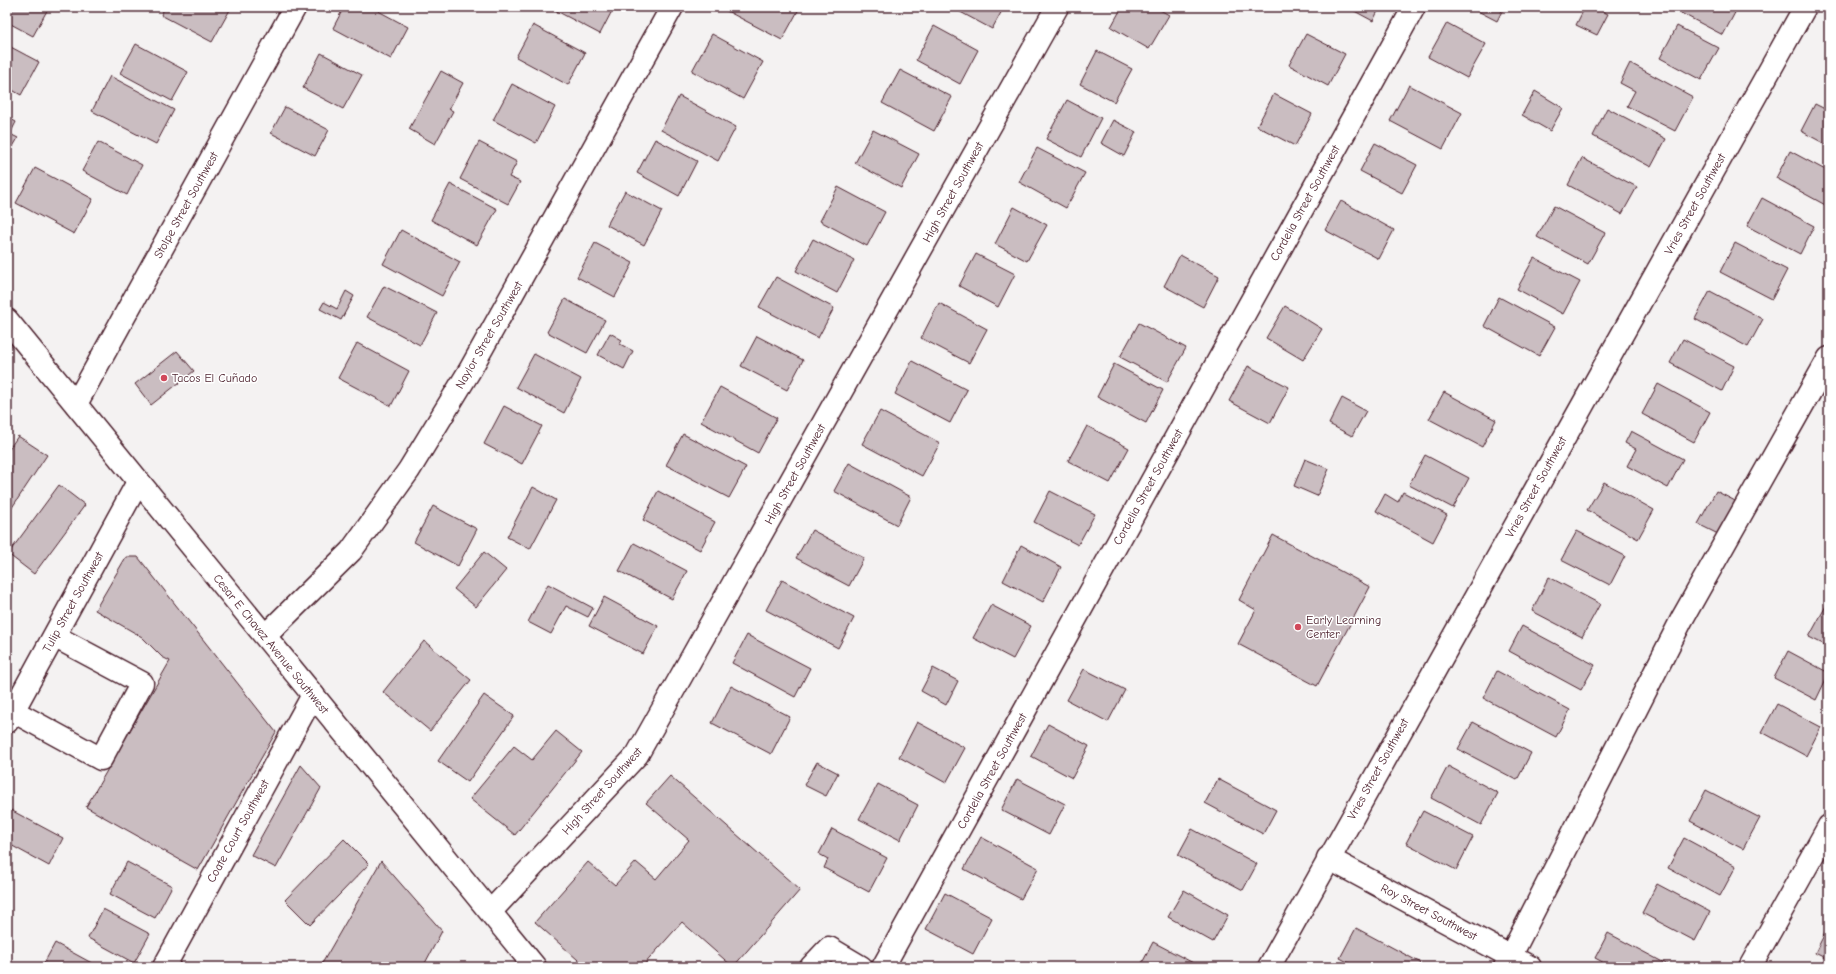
<svg xmlns="http://www.w3.org/2000/svg" width="1836" height="974" viewBox="0 0 1836 974" font-family="'Comic Neue',sans-serif">
  <rect width="100%" height="100%" fill="#f4f2f2"/>
  <filter id="ink" filterUnits="userSpaceOnUse"><feTurbulence type="fractalNoise" baseFrequency=".025" numOctaves="2"/><feDisplacementMap in="SourceGraphic" scale="8" xChannelSelector="R" yChannelSelector="G"/><feConvolveMatrix kernelMatrix="1 2 1 2 8 2 1 2 1" color-interpolation-filters="sRGB"/></filter>
  <g filter="url(#ink)">
    <!-- building -->
    <path fill="#cabdc1" stroke="#4a1f2b" d="M 7,7 L 49,7 L 33,36 L 7,22 Z
      M 165,7 L 229,7 L 231,8 L 212,42 L 161,15 Z
      M 344,7 L 371,7 L 408,27 L 391,59 L 333,28 Z
      M 549,7 L 614,7 L 600,34 Z
      M 726,7 L 794,7 L 799,9 L 782,40 L 725,10 Z
      M 951,7 L 1004,7 L 992,29 Z
      M 1122,7 L 1155,7 L 1169,15 L 1149,49 L 1111,27 Z
      M 1347,7 L 1380,7 L 1373,21 Z
      M 1470,7 L 1504,7 L 1497,21 Z
      M 1585,7 L 1594,7 L 1608,14 L 1597,35 L 1576,25 Z
      M 1684,7 L 1738,7 L 1723,35 L 1681,13 Z
      M 1447,23 L 1486,44 L 1467,78 L 1428,57 Z
      M 533,25 L 585,53 L 568,85 L 516,57 Z
      M 934,26 L 978,50 L 960,84 L 916,60 Z
      M 1677,26 L 1719,48 L 1701,80 L 1660,58 Z
      M 712,34 L 763,62 L 743,99 L 692,71 Z
      M 1306,34 L 1345,54 L 1328,86 L 1289,65 Z
      M 136,44 L 188,72 L 172,101 L 120,73 Z
      M 7,45 L 39,62 L 21,95 L 7,87 Z
      M 1097,51 L 1132,69 L 1114,102 L 1080,84 Z
      M 321,53 L 362,75 L 343,109 L 303,88 Z
      M 1630,63 L 1693,97 L 1675,131 L 1627,106 L 1635,91 L 1620,83 Z
      M 900,70 L 952,97 L 934,131 L 882,103 Z
      M 441,71 L 463,83 L 449,109 L 453,111 L 435,144 L 409,129 Z
      M 110,76 L 174,110 L 156,144 L 92,111 Z
      M 512,84 L 555,107 L 536,143 L 493,120 Z
      M 1409,85 L 1462,113 L 1443,149 L 1390,121 Z
      M 1535,91 L 1563,108 L 1550,131 L 1522,115 Z
      M 1274,94 L 1312,114 L 1295,146 L 1257,126 Z
      M 679,96 L 736,127 L 718,161 L 661,130 Z
      M 1067,100 L 1101,118 L 1081,157 L 1046,139 Z
      M 1815,104 L 1829,111 L 1829,146 L 1801,131 Z
      M 285,107 L 329,130 L 315,156 L 271,133 Z
      M 1607,108 L 1666,139 L 1651,167 L 1593,136 Z
      M 7,117 L 16,122 L 10,134 L 18,138 L 7,157 Z
      M 1113,120 L 1136,132 L 1124,156 L 1101,143 Z
      M 873,130 L 919,154 L 901,188 L 855,163 Z
      M 655,139 L 697,161 L 679,196 L 637,173 Z
      M 98,142 L 142,165 L 127,195 L 82,171 Z
      M 479,142 L 517,162 L 509,177 L 520,182 L 508,204 L 460,179 Z
      M 1375,143 L 1417,165 L 1402,193 L 1360,171 Z
      M 1037,148 L 1085,173 L 1066,208 L 1019,182 Z
      M 1790,151 L 1829,172 L 1829,207 L 1776,178 Z
      M 1582,158 L 1637,187 L 1622,214 L 1568,185 Z
      M 35,168 L 93,199 L 74,234 L 16,203 Z
      M 450,184 L 497,209 L 477,245 L 431,220 Z
      M 838,187 L 885,212 L 867,246 L 820,221 Z
      M 625,191 L 662,211 L 644,245 L 607,225 Z
      M 1762,198 L 1814,226 L 1800,254 L 1747,226 Z
      M 1341,201 L 1394,230 L 1379,259 L 1325,230 Z
      M 1554,206 L 1605,233 L 1588,264 L 1537,237 Z
      M 1014,207 L 1047,225 L 1027,261 L 995,244 Z
      M 401,230 L 460,262 L 442,296 L 383,264 Z
      M 813,239 L 854,260 L 837,293 L 796,271 Z
      M 595,243 L 633,263 L 615,297 L 577,277 Z
      M 1735,243 L 1787,270 L 1772,299 L 1720,272 Z
      M 976,254 L 1015,274 L 998,307 L 959,286 Z
      M 1180,255 L 1219,276 L 1203,307 L 1164,286 Z
      M 1534,258 L 1580,282 L 1563,314 L 1517,289 Z
      M 776,277 L 834,308 L 818,338 L 759,307 Z
      M 384,286 L 437,313 L 420,345 L 367,317 Z
      M 346,291 L 354,296 L 341,320 L 320,309 L 324,302 L 337,309 Z
      M 1710,291 L 1763,319 L 1748,347 L 1695,319 Z
      M 1499,297 L 1555,327 L 1539,356 L 1484,326 Z
      M 565,299 L 605,320 L 587,353 L 547,332 Z
      M 939,303 L 987,329 L 969,363 L 921,338 Z
      M 1285,306 L 1322,329 L 1303,360 L 1266,338 Z
      M 1139,323 L 1186,348 L 1167,382 L 1120,357 Z
      M 610,333 L 622,340 L 620,344 L 633,351 L 624,369 L 598,355 Z
      M 757,336 L 803,360 L 787,390 L 741,366 Z
      M 1683,339 L 1734,366 L 1722,391 L 1670,363 Z
      M 357,343 L 409,371 L 391,406 L 338,378 Z
      M 177,351 L 194,371 L 151,405 L 135,384 Z
      M 534,354 L 581,379 L 564,413 L 516,387 Z
      M 912,361 L 967,390 L 950,423 L 895,394 Z
      M 1114,364 L 1163,390 L 1146,423 L 1097,397 Z
      M 1248,366 L 1289,387 L 1270,423 L 1229,401 Z
      M 1658,384 L 1710,412 L 1694,442 L 1642,414 Z
      M 720,387 L 777,418 L 758,453 L 701,422 Z
      M 1444,392 L 1496,420 L 1482,447 L 1429,419 Z
      M 1342,398 L 1366,411 L 1352,436 L 1329,424 Z
      M 504,406 L 542,426 L 522,464 L 484,444 Z
      M 880,411 L 940,443 L 922,476 L 862,444 Z
      M 1087,426 L 1129,448 L 1110,483 L 1068,461 Z
      M 1631,431 L 1683,459 L 1668,488 L 1627,466 L 1636,449 L 1625,443 Z
      M 683,434 L 746,467 L 729,498 L 666,465 Z
      M 18,436 L 47,455 L 7,515 L 7,452 Z
      M 1425,455 L 1469,478 L 1453,508 L 1409,485 Z
      M 1305,459 L 1329,469 L 1317,496 L 1294,486 Z
      M 849,463 L 911,497 L 897,525 L 834,491 Z
      M 1604,482 L 1654,510 L 1638,539 L 1587,510 Z
      M 59,485 L 85,505 L 34,574 L 8,554 Z
      M 533,487 L 556,500 L 530,549 L 507,537 Z
      M 658,491 L 715,522 L 700,550 L 643,520 Z
      M 1050,491 L 1095,514 L 1078,545 L 1034,522 Z
      M 1716,491 L 1741,504 L 1724,537 L 1698,524 Z
      M 1403,492 L 1447,515 L 1433,542 L 1376,511 L 1385,494 L 1398,502 Z
      M 433,506 L 477,529 L 458,566 L 414,542 Z
      M 812,530 L 864,558 L 849,586 L 796,558 Z
      M 1577,531 L 1625,556 L 1610,585 L 1561,560 Z
      M 1273,535 L 1370,587 L 1317,686 L 1238,644 L 1256,610 L 1239,600 Z
      M 634,543 L 687,571 L 672,599 L 619,571 Z
      M 1021,545 L 1061,567 L 1043,602 L 1003,581 Z
      M 484,552 L 506,570 L 476,607 L 454,589 Z
      M 126,557 L 138,557 L 276,732 L 198,870 L 86,807 L 170,661 L 162,657 L 142,637 L 95,610 Z
      M 1549,577 L 1600,604 L 1582,637 L 1532,611 Z
      M 782,580 L 854,618 L 838,648 L 766,610 Z
      M 548,584 L 593,608 L 588,617 L 566,606 L 551,634 L 528,622 Z
      M 604,597 L 658,626 L 643,654 L 589,626 Z
      M 1827,604 L 1829,606 L 1829,647 L 1809,637 Z
      M 991,605 L 1031,626 L 1013,659 L 973,638 Z
      M 1522,626 L 1595,665 L 1581,690 L 1509,651 Z
      M 747,635 L 810,668 L 795,697 L 732,663 Z
      M 424,641 L 471,680 L 430,731 L 383,692 Z
      M 1788,651 L 1829,673 L 1816,700 L 1774,678 Z
      M 933,668 L 958,681 L 946,705 L 921,691 Z
      M 1084,669 L 1125,690 L 1108,722 L 1067,700 Z
      M 1497,671 L 1570,710 L 1556,737 L 1483,698 Z
      M 731,686 L 790,717 L 771,754 L 712,723 Z
      M 484,695 L 514,716 L 468,782 L 438,761 Z
      M 1777,704 L 1821,727 L 1806,756 L 1762,732 Z
      M 917,722 L 965,748 L 946,783 L 899,757 Z
      M 1473,722 L 1531,753 L 1517,780 L 1458,749 Z
      M 1048,724 L 1089,746 L 1072,778 L 1031,756 Z
      M 556,731 L 582,752 L 515,835 L 470,799 L 514,746 L 532,760 Z
      M 817,762 L 838,773 L 826,796 L 804,785 Z
      M 301,765 L 321,788 L 276,868 L 251,855 Z
      M 1448,766 L 1498,793 L 1481,825 L 1431,798 Z
      M 670,776 L 800,890 L 733,967 L 682,922 L 642,967 L 586,967 L 535,922 L 588,862 L 615,885 L 636,862 L 656,879 L 689,840 L 646,803 Z
      M 1017,779 L 1065,804 L 1049,835 L 1001,810 Z
      M 1218,779 L 1276,810 L 1263,834 L 1205,803 Z
      M 878,784 L 918,805 L 900,840 L 859,819 Z
      M 1706,790 L 1760,818 L 1743,849 L 1690,821 Z
      M 7,808 L 63,838 L 49,866 L 7,843 Z
      M 1423,811 L 1473,837 L 1456,870 L 1406,843 Z
      M 832,829 L 887,858 L 869,892 L 824,868 L 828,859 L 819,854 Z
      M 1192,829 L 1257,864 L 1243,890 L 1178,855 Z
      M 981,837 L 1038,868 L 1021,899 L 964,869 Z
      M 1684,838 L 1736,866 L 1720,896 L 1668,868 Z
      M 344,839 L 369,864 L 310,925 L 285,900 Z
      M 381,861 L 442,931 L 423,967 L 320,967 Z
      M 127,862 L 172,886 L 155,918 L 110,894 Z
      M 1657,884 L 1710,912 L 1695,941 L 1642,913 Z
      M 1184,890 L 1228,915 L 1213,942 L 1168,917 Z
      M 945,893 L 992,918 L 973,954 L 926,929 Z
      M 103,909 L 150,934 L 134,963 L 88,938 Z
      M 1829,925 L 1829,960 L 1815,953 Z
      M 1356,928 L 1421,963 L 1418,967 L 1357,967 L 1340,958 Z
      M 1608,933 L 1672,967 L 1612,967 L 1595,958 Z
      M 1153,942 L 1199,966 L 1198,967 L 1140,967 Z
      M 55,943 L 99,967 L 42,967 Z"/>
    <g fill="none" stroke-linecap="round" stroke-linejoin="round">
      <defs>
        <path id="minor" d="M 76,404 L 295,7
          M 266,635 L 351,551 L 409,470 L 470,370 L 672,7
          M 13,711 L 101,759 L 142,683 L 54,636
          M 7,722 L 138,482
          M 1328,858 L 1530,967
          M 491,911 L 637,755 L 1057,7
          M 164,967 L 313,695
          M 811,967 L 829,948 L 861,967
          M 883,967 L 1414,7
          M 1269,967 L 1805,7
          M 1505,967 L 1682,619 L 1829,358
          M 1750,967 L 1829,826"/>
        <path id="major" d="M 7,320 L 535,967"/>
      </defs>
      <!-- minor casing -->
      <use href="#minor" stroke="#4a1f2b" stroke-width="25"/>
      <!-- major casing -->
      <use href="#major" stroke="#4a1f2b" stroke-width="25"/>
      <!-- minor -->
      <use href="#minor" stroke="#fff" stroke-width="22"/>
      <!-- major -->
      <use href="#major" stroke="#fff" stroke-width="22"/>
    </g>
  </g>
  <!-- markers -->
  <g fill="#d1495b" stroke="#fff" stroke-width="1.5">
    <circle cx="164" cy="378" r="4"/>
    <circle cx="1298" cy="627" r="4"/>
  </g>
  <g text-anchor="middle" stroke-width="3" stroke-linejoin="round" paint-order="stroke">
    <!-- street labels -->
    <g font-size="12" fill="#4a1f2b" stroke="#fff">
      <text transform="translate(953 192) rotate(-61)" y="4">High Street Southwest</text>
      <text transform="translate(1305 203) rotate(-61)" y="4">Cordelia Street Southwest</text>
      <text transform="translate(1695 204) rotate(-61)" y="4">Vries Street Southwest</text>
      <text transform="translate(186 205) rotate(-61)" y="4">Stolpe Street Southwest</text>
      <text transform="translate(489 335) rotate(-60)" y="4">Naylor Street Southwest</text>
      <text transform="translate(795 474) rotate(-61)" y="4">High Street Southwest</text>
      <text transform="translate(1148 487) rotate(-61)" y="4">Cordelia Street Southwest</text>
      <text transform="translate(1536 487) rotate(-61)" y="4">Vries Street Southwest</text>
      <text transform="translate(73 602) rotate(-61)" y="4">Tulip Street Southwest</text>
      <text transform="translate(271 644) rotate(51)" y="4">Cesar E Chavez Avenue Southwest</text>
      <text transform="translate(1378 769) rotate(-61)" y="4">Vries Street Southwest</text>
      <text transform="translate(992 771) rotate(-61)" y="4">Cordelia Street Southwest</text>
      <text transform="translate(602 791) rotate(-48)" y="4">High Street Southwest</text>
      <text transform="translate(238 831) rotate(-61)" y="4">Coate Court Southwest</text>
      <text transform="translate(1429 912) rotate(28)" y="4">Roy Street Southwest</text>
    </g>
    <!-- poi labels -->
    <g font-size="12" fill="#4a1f2b" stroke="#fff" text-anchor="start">
      <text x="172" y="382">Tacos El Cuñado</text>
      <text x="1306" y="624">Early Learning<tspan x="1306" dy="14">Center</tspan></text>
    </g>
  </g>
  <!-- margin -->
  <rect width="1836" height="974" fill="none" stroke="#fff" stroke-width="24"/>
  <rect x="12" y="12" width="1812" height="950" fill="none" stroke="#4a1f2b" stroke-width="1.5" filter="url(#ink)"/>
</svg>
